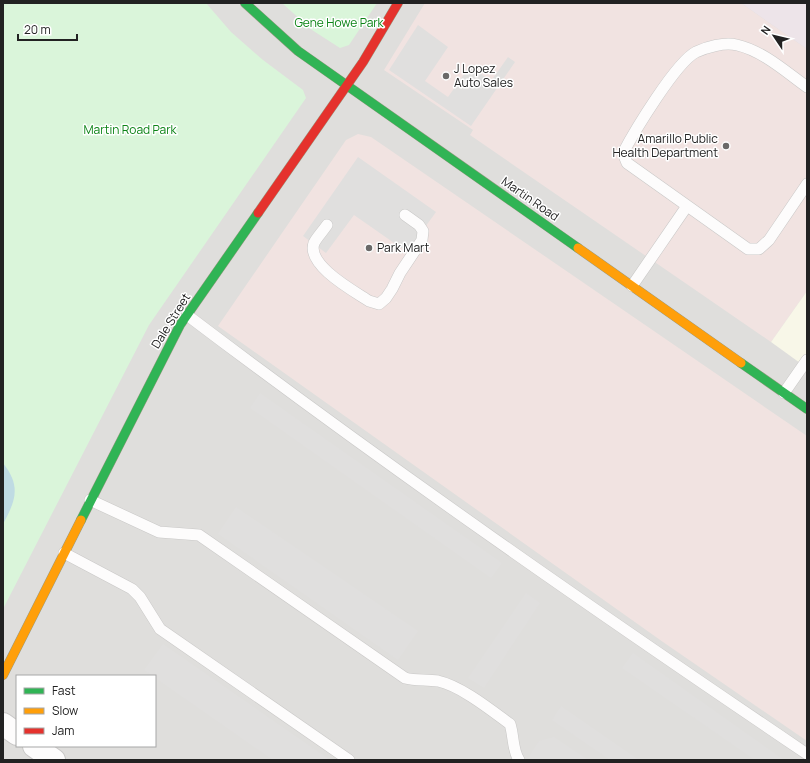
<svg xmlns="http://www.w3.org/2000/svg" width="810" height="763" viewBox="0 0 810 763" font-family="Manrope,sans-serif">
  <rect width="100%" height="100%" fill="#f0eeeb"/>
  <!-- residential -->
  <path fill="#dfdedc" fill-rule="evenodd" d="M 3,3 L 807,3 L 807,760 L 3,760 ZM 17,676 L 155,676 L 155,746 L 17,746 Z"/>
  <!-- commercial -->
  <path fill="#f1e3e1" d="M 425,3 L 741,3 L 807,49 L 807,291 L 771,342 L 470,135 L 473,130 L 384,70 Z
    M 358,134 L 371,137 L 807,436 L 807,741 L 663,642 L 218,326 L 346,140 Z"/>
  <!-- industrial -->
  <path fill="#ede4e9" d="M 741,3 L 807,3 L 807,49 Z"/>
  <!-- education -->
  <path fill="#f8f7e8" d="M 807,291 L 807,368 L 771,342 Z"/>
  <!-- park -->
  <path fill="#daf5da" d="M 3,3 L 206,3 L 231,32 L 263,60 L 303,90 L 306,98 L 149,325 L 3,609 Z
    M 282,3 L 377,3 L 349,45 L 340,48 L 312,30 Z"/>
  <!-- parking -->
  <path fill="#e0dfde" d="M 418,25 L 448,47 L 425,81 L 448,97 L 470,66 L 491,81 L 508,57 L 515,62 L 471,126 L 389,70 Z
    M 358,157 L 436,212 L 407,252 L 354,215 L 326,253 L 303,236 Z
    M 260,393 L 502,563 L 491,578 L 250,408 Z
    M 236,507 L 418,631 L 398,660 L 218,534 Z
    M 526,593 L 540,603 L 484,688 L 468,678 Z
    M 163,644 L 330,760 L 273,760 L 144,670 Z
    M 633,653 L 784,760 L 755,760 L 622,668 Z
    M 561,706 L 639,760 L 610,760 L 552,720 Z
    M 554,737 L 588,760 L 531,760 L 528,758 L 539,741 Z"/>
  <!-- water -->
  <path fill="#bfdbe3" d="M 3,463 C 21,486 16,500 3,524 Z"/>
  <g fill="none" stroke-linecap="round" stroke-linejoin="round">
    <defs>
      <path id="lane" d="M 807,87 C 786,72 763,51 737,45 C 724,42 707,47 696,52 C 676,62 634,132 623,153 L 627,163 L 748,249 L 759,249 L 769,240 L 807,184
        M 327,225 C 323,231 317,237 314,243 C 306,265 354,291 369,301 L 379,304 L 386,298 L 392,289 L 400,273 L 422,240 L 423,231 L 419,225 L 405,215
        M 632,286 L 687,206
        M 187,315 C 389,468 597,612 807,754
        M 784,393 L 807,360
        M 90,500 L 159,532 L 199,535 L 405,678 C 416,681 427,679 438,681 C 461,686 491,710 510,724 C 514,736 512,749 519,760
        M 64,553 L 132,589 L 140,597 L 160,629 L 349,760"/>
      <path id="street" d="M 3,724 L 17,734
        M 34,746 L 54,760"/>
      <path id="fast" d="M 245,3 L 298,51 L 578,248
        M 741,363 L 807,409
        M 81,520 L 180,325 L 258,213"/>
      <path id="slow" d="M 578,248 L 741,363
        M 3,675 L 81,520"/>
      <path id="jam" d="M 258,213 L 363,62 L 398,3"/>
    </defs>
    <!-- lane casing -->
    <use href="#lane" stroke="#c9c8c7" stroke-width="12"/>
    <!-- street casing -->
    <use href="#street" stroke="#c9c8c7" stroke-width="24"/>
    <!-- fast casing -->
    <use href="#fast" stroke="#999a82" stroke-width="10"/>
    <!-- slow casing -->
    <use href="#slow" stroke="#999a82" stroke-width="10"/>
    <!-- jam casing -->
    <use href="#jam" stroke="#999a82" stroke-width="10"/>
    <!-- lane -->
    <use href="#lane" stroke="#fdfcfc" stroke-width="11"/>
    <!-- street -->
    <use href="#street" stroke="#fdfcfc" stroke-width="22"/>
    <!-- fast -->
    <use href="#fast" stroke="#30b455" stroke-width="9"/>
    <!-- slow -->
    <use href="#slow" stroke="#ff9f0a" stroke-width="9"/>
    <!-- jam -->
    <use href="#jam" stroke="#e5322d" stroke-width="9"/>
  </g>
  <!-- markers -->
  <g fill="#6a6968" stroke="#fff" stroke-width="1.5">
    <circle cx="446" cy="76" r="4"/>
    <circle cx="726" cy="146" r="4"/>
    <circle cx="369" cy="248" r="4"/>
  </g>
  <g text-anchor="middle" stroke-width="3" stroke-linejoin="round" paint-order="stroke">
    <!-- park labels -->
    <g font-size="12" fill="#0c8416" stroke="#fff">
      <text x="339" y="27">Gene Howe Park</text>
      <text x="130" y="134">Martin Road Park</text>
    </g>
    <!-- poi labels -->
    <g font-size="12" fill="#222" stroke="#fff" text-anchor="start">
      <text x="454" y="73">J Lopez<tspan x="454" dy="14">Auto Sales</tspan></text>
      <text x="718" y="143" text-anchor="end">Amarillo Public<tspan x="718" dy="14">Health Department</tspan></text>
      <text x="377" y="252">Park Mart</text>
    </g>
    <!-- street labels -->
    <g font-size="12" fill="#222" stroke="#fff">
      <text transform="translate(530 199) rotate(35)" y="4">Martin Road</text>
      <text transform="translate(171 321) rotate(-58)" y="4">Dale Street</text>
    </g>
  </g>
  <!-- border -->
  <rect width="810" height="763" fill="none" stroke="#222222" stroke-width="8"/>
  <!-- legend -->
  <rect x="16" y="675" width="140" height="72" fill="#ffffff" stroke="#a7a7a7"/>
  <rect x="24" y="688" width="20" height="6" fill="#30b455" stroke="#a7a7a7"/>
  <text x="52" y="695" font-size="12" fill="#222222">Fast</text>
  <rect x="24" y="708" width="20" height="6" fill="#ff9f0a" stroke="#a7a7a7"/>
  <text x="52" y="715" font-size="12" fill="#222222">Slow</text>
  <rect x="24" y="728" width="20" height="6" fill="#e5322d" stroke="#a7a7a7"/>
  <text x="52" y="735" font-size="12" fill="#222222">Jam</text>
  <!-- north arrow -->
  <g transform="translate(774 36) rotate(305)" stroke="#ffffff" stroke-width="3" paint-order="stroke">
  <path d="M0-3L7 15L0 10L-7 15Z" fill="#222222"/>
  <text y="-6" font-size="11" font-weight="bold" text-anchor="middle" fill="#222222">N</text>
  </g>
  <!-- scale -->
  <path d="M18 34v6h59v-6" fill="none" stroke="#222222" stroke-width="2"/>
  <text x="24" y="34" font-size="12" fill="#222222" stroke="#ffffff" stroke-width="3" paint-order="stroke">20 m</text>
</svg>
